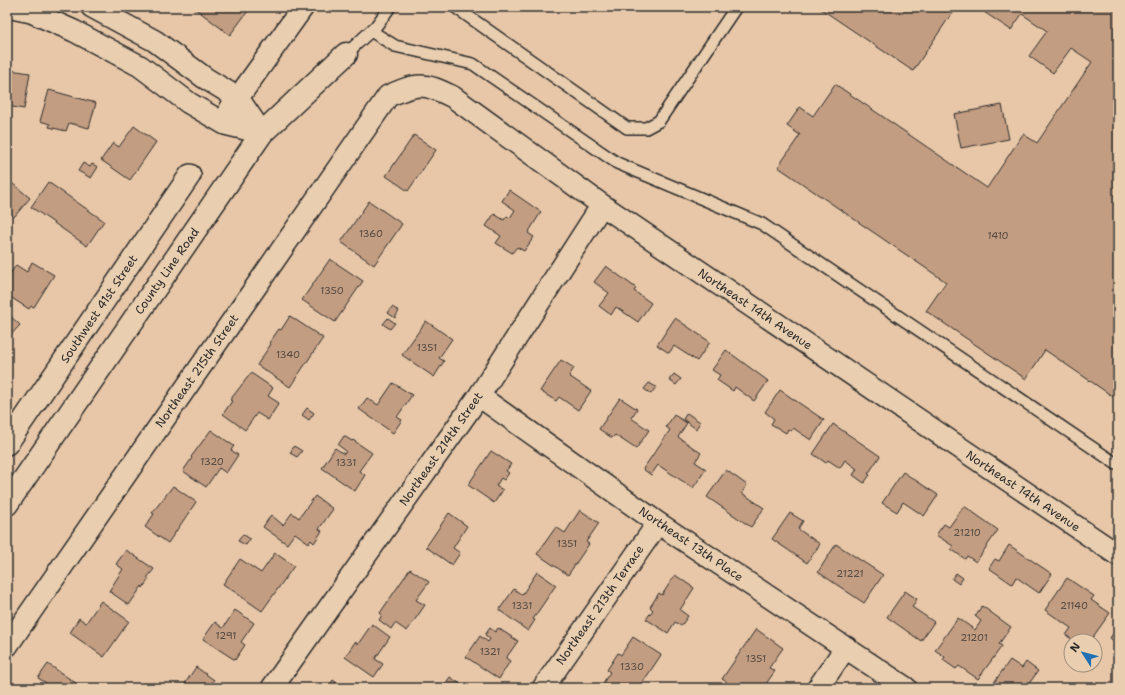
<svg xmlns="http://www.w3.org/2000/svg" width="1125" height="695" viewBox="0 0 1125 695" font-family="'Shantell Sans',sans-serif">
  <rect width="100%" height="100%" fill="#e8c7a8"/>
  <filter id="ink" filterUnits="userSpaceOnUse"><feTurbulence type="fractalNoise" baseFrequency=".025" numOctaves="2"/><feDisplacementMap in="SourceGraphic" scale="8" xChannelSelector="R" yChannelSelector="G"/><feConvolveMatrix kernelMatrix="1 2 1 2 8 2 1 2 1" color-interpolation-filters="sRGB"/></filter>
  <g filter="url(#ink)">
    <!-- building -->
    <path fill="#c39d82" stroke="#2b2b2b" d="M 193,7 L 251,7 L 230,35 Z
      M 818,7 L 956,7 L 913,71 Z
      M 985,7 L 1118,7 L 1118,400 L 1045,350 L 1026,379 L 926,311 L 946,282 L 778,167 L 800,135 L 787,126 L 800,107 L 813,116 L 835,84 L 987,188 L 1023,134 L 1037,143 L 1092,62 L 1071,48 L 1053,73 L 1029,56 L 1047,31 L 1022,14 L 1011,30 L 984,12 Z
      M 7,65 L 11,66 L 10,70 L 30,73 L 24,109 L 7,106 Z
      M 49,90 L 96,103 L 89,128 L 69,123 L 66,131 L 49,127 L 50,124 L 40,121 Z
      M 1002,105 L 1009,139 L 961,148 L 954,114 Z
      M 134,126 L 156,142 L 130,180 L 101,160 L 113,143 L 119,147 Z
      M 414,135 L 436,150 L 408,191 L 386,176 Z
      M 83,163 L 90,167 L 92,164 L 98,167 L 91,178 L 78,171 Z
      M 7,179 L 30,198 L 14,217 L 7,211 Z
      M 48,182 L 104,221 L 87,246 L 31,207 Z
      M 509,190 L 541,212 L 528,233 L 534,237 L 524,251 L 517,247 L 512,253 L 496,243 L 501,236 L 486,226 L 494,214 L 504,220 L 507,216 L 510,218 L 515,210 L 502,201 Z
      M 369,201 L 402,224 L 374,265 L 341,242 Z
      M 330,259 L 363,281 L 335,322 L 302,300 Z
      M 32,262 L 54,275 L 34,307 L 31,306 L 29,309 L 7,295 L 7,279 L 16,265 L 27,272 Z
      M 606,266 L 636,288 L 634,291 L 651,303 L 638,322 L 616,307 L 611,315 L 599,306 L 609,293 L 594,282 Z
      M 392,307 L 399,311 L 395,318 L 388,313 Z
      M 7,313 L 20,325 L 7,339 Z
      M 290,316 L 323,338 L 290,387 L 257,365 L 271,344 L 269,343 L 279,329 L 281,330 Z
      M 388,318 L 395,323 L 390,329 L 383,324 Z
      M 675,318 L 710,342 L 697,361 L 674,346 L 669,353 L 657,345 Z
      M 426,321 L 452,339 L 439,358 L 444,361 L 434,377 L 402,355 Z
      M 726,350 L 768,381 L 754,401 L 735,387 L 733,391 L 717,380 L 720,375 L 712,370 Z
      M 561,360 L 574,368 L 569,376 L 591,391 L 578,410 L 559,397 L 556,401 L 540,391 Z
      M 251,373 L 273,388 L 268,396 L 279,403 L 268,420 L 257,413 L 245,430 L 223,414 L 232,401 L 230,400 Z
      M 674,374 L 681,379 L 676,385 L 669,380 Z
      M 393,383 L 412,395 L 397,417 L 402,420 L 393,433 L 359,409 L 367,398 L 378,405 Z
      M 649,383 L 656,387 L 651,394 L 644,389 Z
      M 780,390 L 824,420 L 811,440 L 793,428 L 791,431 L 788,429 L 786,433 L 771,424 L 774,419 L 765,412 Z
      M 620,398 L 637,409 L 631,418 L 649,430 L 636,449 L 615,435 L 612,438 L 599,429 Z
      M 307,408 L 314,413 L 309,420 L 302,415 Z
      M 687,413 L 700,422 L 696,429 L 683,419 Z
      M 674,415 L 687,423 L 678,437 L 701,453 L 695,462 L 706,469 L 693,488 L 658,465 L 651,475 L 643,469 L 670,430 L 666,427 Z
      M 833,424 L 880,456 L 868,474 L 870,475 L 864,483 L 853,475 L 857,469 L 845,460 L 840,468 L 828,460 L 826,463 L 813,454 Z
      M 211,430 L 234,446 L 231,450 L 238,455 L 226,473 L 219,468 L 206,487 L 183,471 L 192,458 L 191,457 Z
      M 344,436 L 352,441 L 353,440 L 372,453 L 359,471 L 365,475 L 355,491 L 322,468 L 335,448 L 344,454 L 346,451 L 338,445 Z
      M 294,446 L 302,451 L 297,457 L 290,453 Z
      M 491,451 L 511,464 L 506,471 L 509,473 L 504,480 L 501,478 L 496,486 L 503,490 L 494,503 L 468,485 Z
      M 726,470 L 747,485 L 742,493 L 764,508 L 751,527 L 707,497 Z
      M 903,472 L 938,495 L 924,516 L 903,502 L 897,512 L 882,503 Z
      M 173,486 L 196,502 L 168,543 L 145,527 L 154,514 L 152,513 Z
      M 315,496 L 333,509 L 319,529 L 322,531 L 314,543 L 311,540 L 309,543 L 295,533 L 287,544 L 263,527 L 271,515 L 283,525 L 292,513 L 299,518 Z
      M 964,506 L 998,530 L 976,562 L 967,556 L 965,559 L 951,549 L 953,546 L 936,535 L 944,524 L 949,527 Z
      M 580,510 L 599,523 L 586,542 L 589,544 L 568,575 L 537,554 L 556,527 L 565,533 Z
      M 449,513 L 467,526 L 453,548 L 460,553 L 452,565 L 426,547 Z
      M 790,513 L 803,521 L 798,529 L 820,544 L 807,563 L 772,539 Z
      M 243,534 L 250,539 L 246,545 L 238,541 Z
      M 836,544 L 883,575 L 864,603 L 818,572 Z
      M 1009,545 L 1052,574 L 1039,593 L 1016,577 L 1012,584 L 989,568 L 995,559 L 999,561 Z
      M 126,550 L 154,569 L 147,578 L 149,579 L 146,583 L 143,588 L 142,586 L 129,605 L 109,591 L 123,569 L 116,564 Z
      M 275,553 L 294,566 L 262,611 L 223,584 L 240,559 L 261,573 Z
      M 410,569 L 429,582 L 416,600 L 425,605 L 407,631 L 395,623 L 391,629 L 379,620 L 382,615 L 380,613 Z
      M 537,572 L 556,585 L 533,619 L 535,620 L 528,631 L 499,610 L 514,589 L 522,595 Z
      M 956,573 L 963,578 L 959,584 L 952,579 Z
      M 675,575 L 694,588 L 680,610 L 688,616 L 681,626 L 675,622 L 668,633 L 646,619 L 653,610 L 650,607 L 659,593 L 662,595 Z
      M 1067,578 L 1094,596 L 1091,600 L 1110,613 L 1090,641 L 1074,641 L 1066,635 L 1071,628 L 1045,610 Z
      M 905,591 L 917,599 L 912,607 L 934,622 L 921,641 L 887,617 Z
      M 101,601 L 129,621 L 104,657 L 70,633 L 79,618 L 86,623 Z
      M 982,606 L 1011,627 L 999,644 L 1002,646 L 978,679 L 959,666 L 956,669 L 943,660 L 945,657 L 935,650 L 958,618 L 975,630 L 981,621 L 975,616 Z
      M 235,610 L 254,623 L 241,642 L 245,645 L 235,660 L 203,639 L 215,622 L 223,628 Z
      M 372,624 L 390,637 L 375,659 L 383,664 L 374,677 L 345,657 L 355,642 L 358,644 Z
      M 1118,626 L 1118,644 L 1110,638 Z
      M 490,628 L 495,632 L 498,628 L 518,641 L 506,658 L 510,661 L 499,679 L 466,657 L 480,636 L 488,642 L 490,639 L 485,635 Z
      M 756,629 L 783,648 L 769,668 L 775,671 L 763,688 L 736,688 L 722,679 Z
      M 633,637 L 661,655 L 639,688 L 611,688 L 603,683 L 610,672 L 607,670 L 618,653 L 621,655 Z
      M 1010,660 L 1022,668 L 1026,662 L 1038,671 L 1028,685 L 1032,688 L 990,688 Z
      M 48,664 L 83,688 L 42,688 L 46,683 L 38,678 Z
      M 196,667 L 214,680 L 209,688 L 182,688 Z
      M 450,677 L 466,688 L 435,688 L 438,683 L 443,687 Z
      M 333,680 L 344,688 L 328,688 Z"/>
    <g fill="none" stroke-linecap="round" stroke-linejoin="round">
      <defs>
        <path id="lane" d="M 455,7 L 627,128 L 646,128 L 659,121 L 736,7
          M 371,31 L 395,46 L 473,64 L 617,163 L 762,224 L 1118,465
          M 346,54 L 376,26 L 390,7"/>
        <path id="street" d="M 7,7 L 31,12 L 74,31 L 140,66 L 189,103 L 225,124 L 262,133
          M 92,7 L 155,41 L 205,78 L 238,98 L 262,133
          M 230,109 L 303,7
          M 479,396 L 658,523 L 906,688
          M 7,444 L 190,175
          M 7,646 L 388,96 C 418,83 423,82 453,97 L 602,205 L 1118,555
          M 272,688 L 479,396 L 602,205
          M 543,688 L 658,523
          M 818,688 L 846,647"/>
        <path id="secondary" d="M 7,504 L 262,133 L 346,54"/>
      </defs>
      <!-- lane casing -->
      <use href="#lane" stroke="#2b2b2b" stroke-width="14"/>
      <!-- street casing -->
      <use href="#street" stroke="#2b2b2b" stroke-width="24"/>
      <!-- secondary casing -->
      <use href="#secondary" stroke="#2b2b2b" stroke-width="25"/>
      <!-- lane -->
      <use href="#lane" stroke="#e9ceb0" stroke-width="11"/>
      <!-- street -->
      <use href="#street" stroke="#e9ceb0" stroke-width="21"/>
      <!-- secondary -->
      <use href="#secondary" stroke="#e9ceb0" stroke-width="22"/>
    </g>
  </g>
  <g text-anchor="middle" stroke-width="4" stroke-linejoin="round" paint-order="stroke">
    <!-- number labels -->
    <g font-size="10" fill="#514841">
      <text x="371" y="237">1360</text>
      <text x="998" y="239">1410</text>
      <text x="332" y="294">1350</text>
      <text x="427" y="351">1351</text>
      <text x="288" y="358">1340</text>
      <text x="212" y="465">1320</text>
      <text x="346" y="466">1331</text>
      <text x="967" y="536">21210</text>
      <text x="567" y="547">1351</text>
      <text x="850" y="577">21221</text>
      <text x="522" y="609">1331</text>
      <text x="1074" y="609">21140</text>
      <text x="226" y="639">1291</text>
      <text x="974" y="641">21201</text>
      <text x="490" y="655">1321</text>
      <text x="756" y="662">1351</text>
      <text x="632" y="670">1330</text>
    </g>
    <!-- street labels -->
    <g font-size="12" fill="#2b2b2b" stroke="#e9ceb0">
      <text transform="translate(167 271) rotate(-55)" y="4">County Line Road</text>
      <text transform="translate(99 309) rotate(-56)" y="4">Southwest 41st Street</text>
      <text transform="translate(755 309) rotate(34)" y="4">Northeast 14th Avenue</text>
      <text transform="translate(197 371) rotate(-55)" y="4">Northeast 215th Street</text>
      <text transform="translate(441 449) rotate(-55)" y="4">Northeast 214th Street</text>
      <text transform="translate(1023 491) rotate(34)" y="4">Northeast 14th Avenue</text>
      <text transform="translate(691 544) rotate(34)" y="4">Northeast 13th Place</text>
      <text transform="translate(600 605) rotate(-55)" y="4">Northeast 213th Terrace</text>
    </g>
  </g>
  <!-- margin -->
  <rect width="1125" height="695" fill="none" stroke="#e9ceb0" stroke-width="24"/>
  <rect x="12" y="12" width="1101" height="671" fill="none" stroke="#2b2b2b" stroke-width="1.5" filter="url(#ink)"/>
  <!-- north arrow -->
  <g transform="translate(1083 653) rotate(306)"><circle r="19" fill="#e9ceb0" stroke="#9d8d7b"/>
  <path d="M0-3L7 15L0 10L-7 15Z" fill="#1f6fb2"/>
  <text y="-6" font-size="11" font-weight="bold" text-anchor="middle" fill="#2b2b2b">N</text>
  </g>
</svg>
